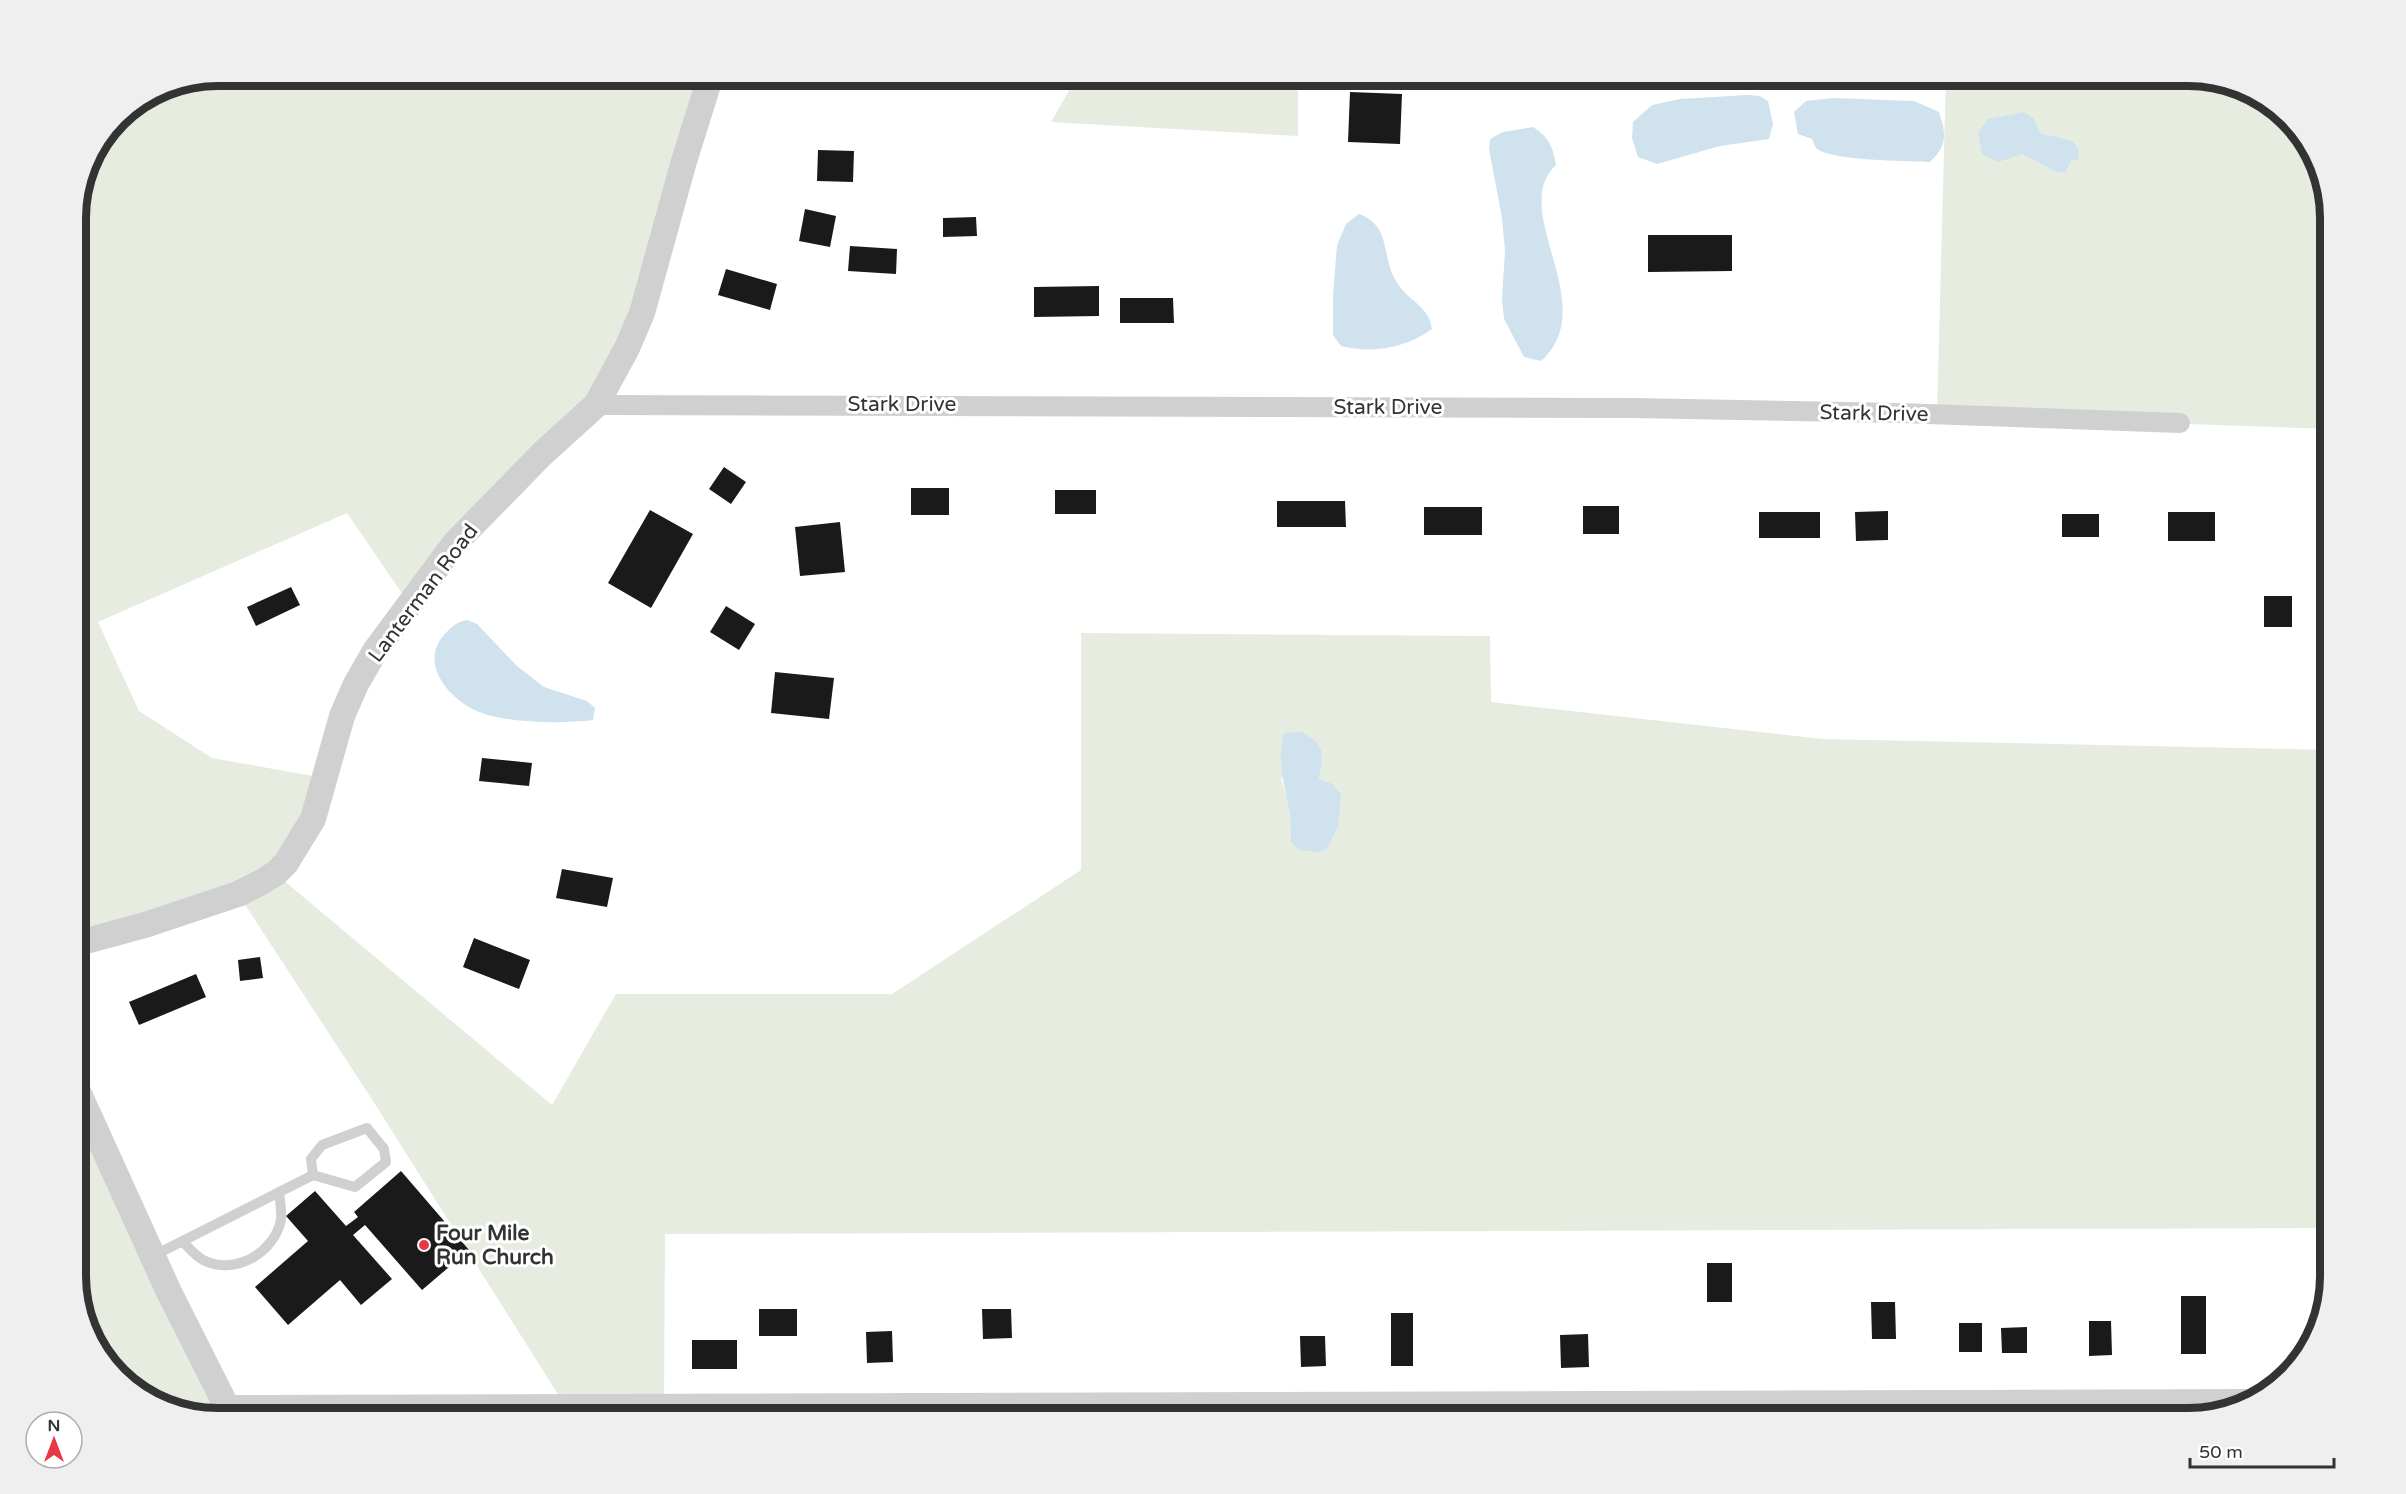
<svg xmlns="http://www.w3.org/2000/svg" width="2406" height="1494" viewBox="0 0 2406 1494" font-family="'Varela Round',sans-serif">
  <rect width="100%" height="100%" fill="#fff"/>
  <!-- green -->
  <path fill="#e6ecdf" fill-rule="evenodd" d="M 218,75 L 711,75 L 690,143 L 596,405 L 410,605 L 347,513 L 98,622 L 139,711 L 212,758 L 324,778 L 276,874 L 552,1105 L 616,994 L 892,994 L 1081,870 L 1081,633 L 1490,636 L 1491,702 L 1822,739 L 2331,750 L 2331,1228 L 665,1234 L 664,1407 L 566,1407 L 373,1101 L 238,894 L 82,942 L 75,927 L 75,209 L 86,163 L 117,117 L 163,86 ZM 1321,765 L 1319,779 L 1291,842 L 1289,805 L 1281,778 Z
    M 1078,75 L 1298,75 L 1298,136 L 1051,122 Z
    M 1946,75 L 2188,75 L 2260,94 L 2312,146 L 2331,209 L 2331,429 L 1937,415 ZM 2034,119 L 2041,133 L 2073,141 L 2079,160 L 2072,160 L 2065,173 L 2056,172 L 2022,154 Z
    M 75,1085 L 233,1419 L 218,1419 L 146,1400 L 94,1348 L 75,1285 Z
    M 2100,1402 L 2251,1402 L 2189,1419 L 2100,1419 Z"/>
  <!-- water -->
  <path fill="#cfe2ee" d="M 1747,95 L 1760,96 L 1768,101 L 1773,124 L 1769,139 L 1720,146 L 1657,164 L 1638,157 L 1632,138 L 1633,122 L 1652,105 L 1680,99 Z
    M 1833,98 L 1914,101 L 1939,112 C 1946,133 1948,145 1930,162 C 1909,161 1829,161 1816,148 C 1815,146 1813,141 1812,139 L 1798,134 L 1794,112 L 1806,101 Z
    M 2024,112 L 2034,119 L 2041,133 L 2073,141 L 2078,149 L 2079,160 L 2072,160 L 2065,173 L 2056,172 L 2022,154 L 1998,162 L 1982,154 L 1978,133 L 1988,119 Z
    M 1533,127 C 1549,137 1553,147 1556,165 C 1507,210 1603,306 1541,361 L 1524,357 L 1504,319 L 1502,299 L 1505,251 L 1502,218 L 1489,149 L 1490,139 L 1503,132 Z
    M 1359,214 C 1392,226 1381,257 1396,281 C 1407,301 1429,305 1432,329 C 1406,348 1372,354 1341,346 L 1333,335 L 1333,295 L 1337,245 L 1346,224 Z
    M 467,620 L 477,624 L 517,666 L 544,687 L 587,701 L 595,708 L 593,720 C 561,724 496,724 469,707 C 444,692 421,661 444,635 C 451,627 456,622 467,620 Z
    M 1301,732 C 1327,745 1323,754 1319,779 L 1332,784 L 1341,794 L 1338,826 L 1327,849 L 1317,852 L 1299,850 L 1291,842 C 1290,830 1291,816 1288,804 C 1283,777 1277,761 1284,733 Z"/>
  <!-- building -->
  <path fill="#1a1a1a" d="M 1350,92 L 1402,94 L 1400,144 L 1348,142 Z
    M 818,150 L 854,151 L 853,182 L 817,181 Z
    M 805,209 L 836,216 L 830,247 L 799,241 Z
    M 976,217 L 977,236 L 943,237 L 943,218 Z
    M 1648,235 L 1732,235 L 1732,271 L 1648,272 Z
    M 850,246 L 897,249 L 896,274 L 848,271 Z
    M 726,269 L 777,284 L 770,310 L 718,295 Z
    M 1099,286 L 1099,316 L 1034,317 L 1034,287 Z
    M 1120,298 L 1173,298 L 1174,323 L 1120,323 Z
    M 724,467 L 746,482 L 731,504 L 709,489 Z
    M 911,488 L 949,488 L 949,515 L 911,515 Z
    M 1055,490 L 1096,490 L 1096,514 L 1055,514 Z
    M 1277,501 L 1345,501 L 1346,527 L 1277,527 Z
    M 1583,506 L 1619,506 L 1619,534 L 1583,534 Z
    M 1424,507 L 1482,507 L 1482,535 L 1424,535 Z
    M 650,510 L 693,534 L 651,608 L 608,583 Z
    M 1888,511 L 1888,540 L 1856,541 L 1855,512 Z
    M 1759,512 L 1820,512 L 1820,538 L 1759,538 Z
    M 2168,512 L 2215,512 L 2215,541 L 2168,541 Z
    M 2062,514 L 2099,514 L 2099,537 L 2062,537 Z
    M 840,522 L 845,572 L 800,576 L 795,527 Z
    M 291,587 L 300,605 L 256,626 L 247,607 Z
    M 2264,596 L 2292,596 L 2292,627 L 2264,627 Z
    M 726,606 L 755,624 L 739,650 L 710,632 Z
    M 775,672 L 834,678 L 829,719 L 771,713 Z
    M 482,758 L 532,763 L 529,786 L 479,781 Z
    M 562,869 L 613,878 L 607,907 L 556,898 Z
    M 474,938 L 530,960 L 519,989 L 463,967 Z
    M 260,957 L 263,978 L 240,981 L 238,960 Z
    M 196,974 L 206,997 L 139,1025 L 129,1002 Z
    M 401,1171 L 469,1250 L 422,1290 L 365,1225 L 353,1235 L 392,1279 L 361,1305 L 340,1280 L 288,1325 L 255,1287 L 308,1241 L 286,1216 L 315,1191 L 346,1226 L 358,1217 L 354,1212 Z
    M 1707,1263 L 1732,1263 L 1732,1302 L 1707,1302 Z
    M 2181,1296 L 2206,1296 L 2206,1354 L 2181,1354 Z
    M 1871,1302 L 1895,1302 L 1896,1339 L 1872,1339 Z
    M 759,1309 L 797,1309 L 797,1336 L 759,1336 Z
    M 982,1309 L 1011,1309 L 1012,1338 L 983,1339 Z
    M 1391,1313 L 1413,1313 L 1413,1366 L 1391,1366 Z
    M 2089,1321 L 2111,1321 L 2112,1355 L 2089,1356 Z
    M 1959,1323 L 1982,1323 L 1982,1352 L 1959,1352 Z
    M 2027,1327 L 2027,1353 L 2002,1353 L 2001,1328 Z
    M 892,1331 L 893,1362 L 867,1363 L 866,1332 Z
    M 1588,1334 L 1589,1367 L 1561,1368 L 1560,1335 Z
    M 1300,1336 L 1325,1336 L 1326,1366 L 1301,1367 Z
    M 692,1340 L 737,1340 L 737,1369 L 692,1369 Z"/>
  <g fill="none" stroke-linecap="round" stroke-linejoin="round">
    <!-- service -->
    <path stroke="#d0d0d0" stroke-width="10" d="M 182,1241 C 188,1247 196,1256 203,1260 C 235,1276 274,1253 281,1220 C 282,1212 280,1201 279,1192
      M 153,1256 L 313,1175 L 355,1187 L 386,1162 L 384,1149 L 367,1128 L 322,1145 L 311,1159 L 313,1175"/>
    <!-- minor -->
    <path stroke="#d0d0d0" stroke-width="20" d="M 596,405 L 1632,408 L 1900,413 L 2180,423"/>
    <!-- tertiary -->
    <path stroke="#d0d0d0" stroke-width="26" d="M 75,944 L 145,925 L 238,894 L 260,883 L 276,873 L 286,863 L 313,819 L 342,716 L 356,684 L 375,651 L 455,543 L 542,454 L 596,405 L 627,348 L 642,313 L 684,161 L 711,75
      M 75,1085 L 169,1292 L 233,1419
      M 227,1408 L 2251,1402"/>
  </g>
  <!-- markers -->
  <circle fill="#e63946" stroke="#fff" stroke-width="2" cx="424" cy="1245" r="6"/>
  <g text-anchor="middle" stroke-width="6" stroke-linejoin="round" paint-order="stroke">
    <!-- street labels -->
    <g font-size="21" fill="#333" stroke="#fff">
      <text x="902" y="411">Stark Drive</text>
      <text x="1388" y="414">Stark Drive</text>
      <text transform="translate(1874 413) rotate(1)" y="7">Stark Drive</text>
      <text transform="translate(423 593) rotate(-53)" y="7">Lanterman Road</text>
    </g>
    <!-- poi labels -->
    <g font-size="21" font-weight="bold" fill="#333" stroke="#fff" text-anchor="start">
      <text x="436" y="1240">Four Mile<tspan x="436" dy="24">Run Church</tspan></text>
    </g>
  </g>
  <!-- crop -->
  <path d="M0 0H2406V1494H0ZM218 86H2188A132 132 0 0 1 2320 218V1276A132 132 0 0 1 2188 1408H218A132 132 0 0 1 86 1276V218A132 132 0 0 1 218 86Z" fill="#efefef" fill-rule="evenodd"/>
  <path fill="none" stroke="#333" stroke-width="8" d="M218 86H2188A132 132 0 0 1 2320 218V1276A132 132 0 0 1 2188 1408H218A132 132 0 0 1 86 1276V218A132 132 0 0 1 218 86Z"/>
  <!-- north arrow -->
  <g transform="translate(54 1440)"><circle r="28" fill="#ffffff" stroke="#adadad" stroke-width="1.5"/>
  <path d="M0-4.5L10 22L0 15L-10 22Z" fill="#e63946"/>
  <text y="-9" font-size="16" font-weight="bold" text-anchor="middle" fill="#333333">N</text>
  </g>
  <!-- scale -->
  <path d="M2190 1458v9h144v-9" fill="none" stroke="#333333" stroke-width="3"/>
  <text x="2199" y="1458" font-size="18" fill="#333333" stroke="#ffffff" stroke-width="4.5" paint-order="stroke">50 m</text>
</svg>
